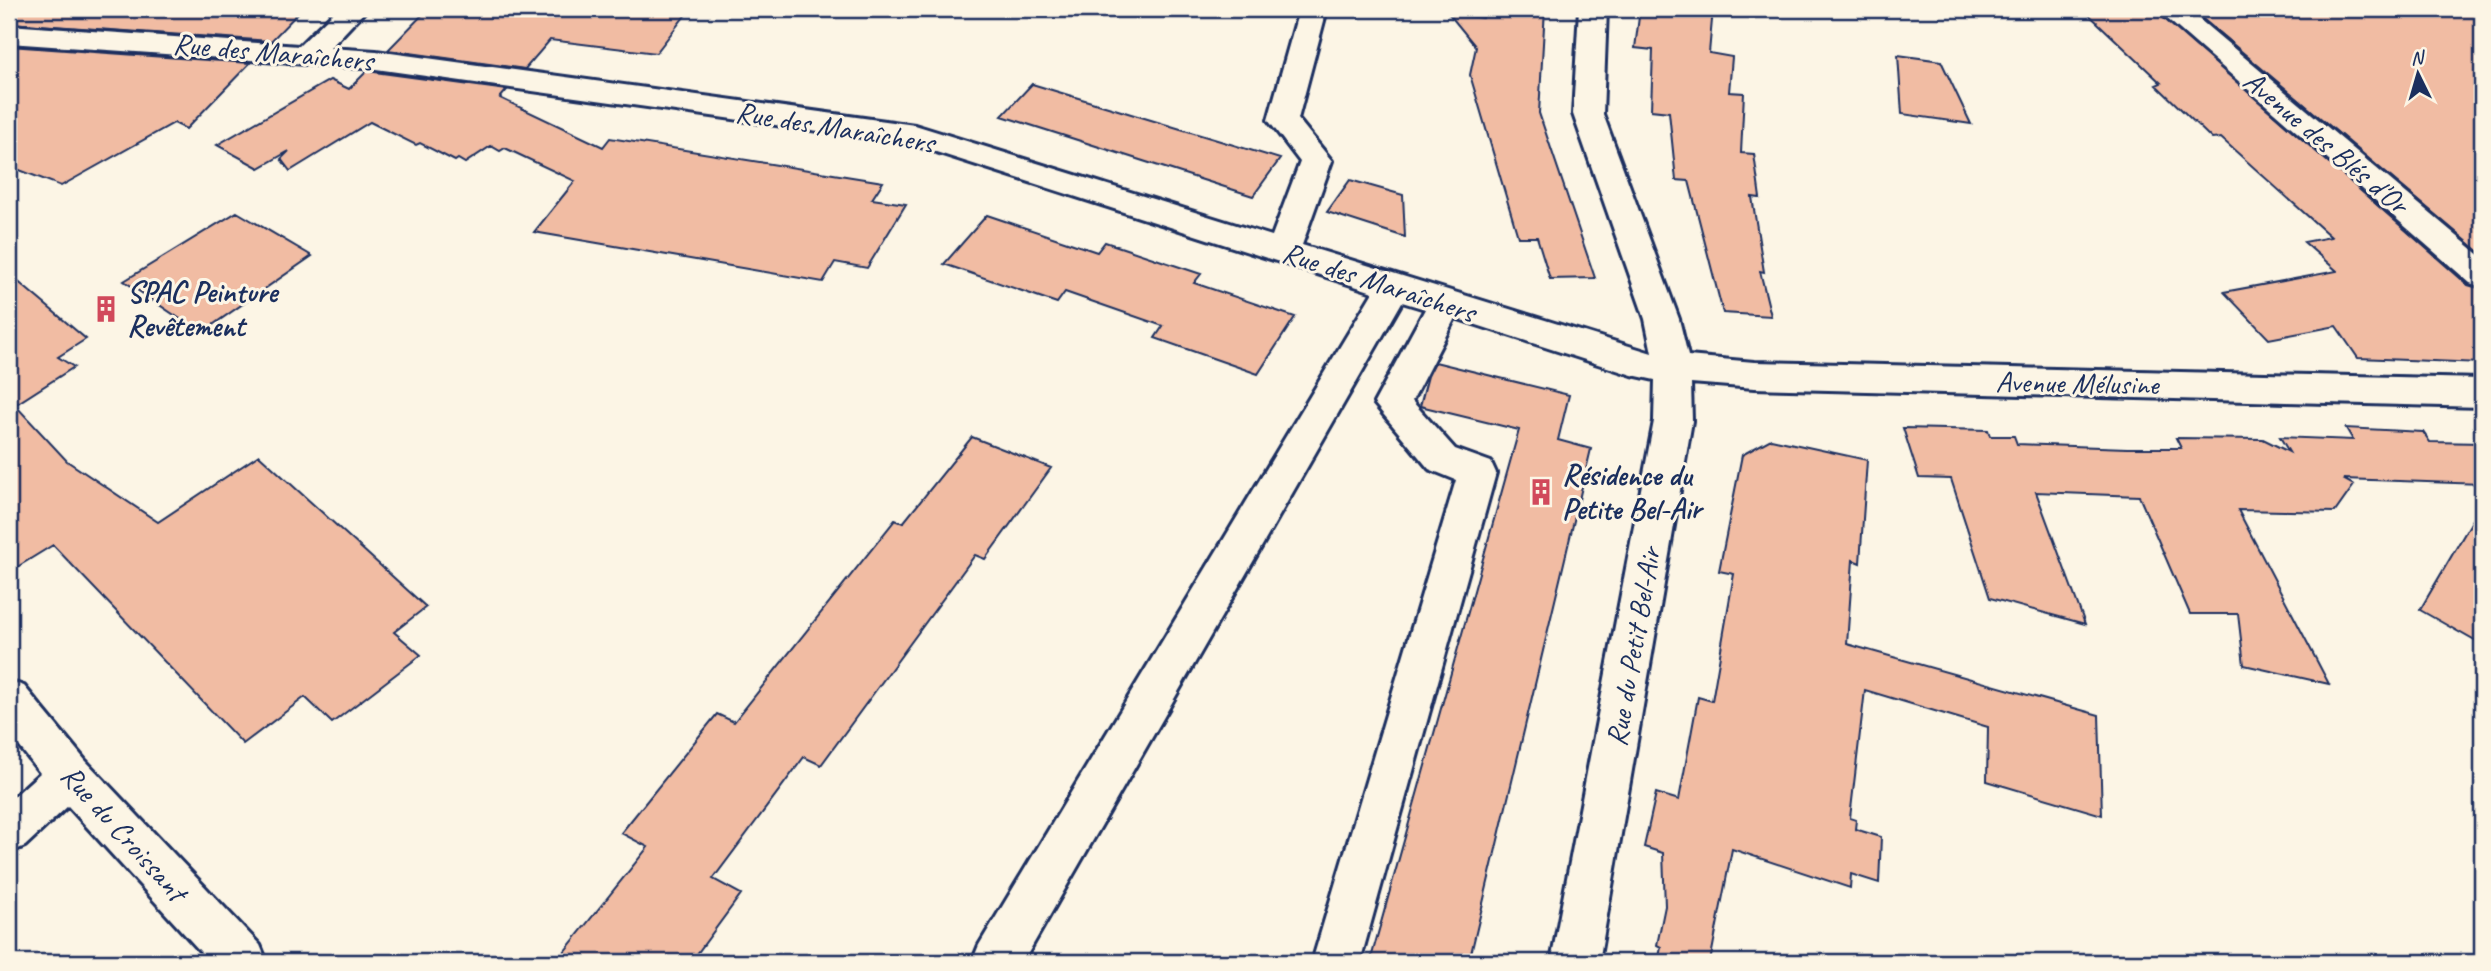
<svg xmlns="http://www.w3.org/2000/svg" width="2491" height="971" viewBox="0 0 2491 971" font-family="Caveat,sans-serif">
  <rect width="100%" height="100%" fill="#fcf5e5"/>
  <filter id="ink" filterUnits="userSpaceOnUse"><feTurbulence type="fractalNoise" baseFrequency=".0143" numOctaves="2"/><feDisplacementMap in="SourceGraphic" scale="14" xChannelSelector="R" yChannelSelector="G"/><feConvolveMatrix kernelMatrix="1 2 1 2 8 2 1 2 1" color-interpolation-filters="sRGB"/></filter>
  <g filter="url(#ink)">
    <!-- building -->
    <path fill="#f1bca3" stroke="#1b2f5e" stroke-width="2" d="M 9,9 L 302,9 L 271,41 L 9,23 Z
      M 428,9 L 690,9 L 656,53 L 550,40 L 525,69 L 388,50 Z
      M 1485,9 L 1545,9 L 1539,113 L 1595,278 L 1550,279 L 1537,237 L 1518,237 L 1470,75 L 1476,47 L 1449,14 L 1483,18 Z
      M 1640,9 L 1713,9 L 1709,53 L 1732,57 L 1729,92 L 1744,93 L 1741,153 L 1754,154 L 1760,198 L 1752,197 L 1764,272 L 1760,271 L 1771,316 L 1723,313 L 1689,181 L 1676,180 L 1669,112 L 1651,110 L 1653,50 L 1635,48 Z
      M 2083,9 L 2154,9 L 2468,285 L 2482,289 L 2482,363 L 2358,358 L 2336,326 L 2269,339 L 2224,292 L 2337,271 L 2304,242 L 2331,237 L 2221,138 L 2212,139 L 2156,85 L 2161,83 Z
      M 2191,9 L 2482,9 L 2482,254 Z
      M 9,46 L 250,63 L 186,129 L 174,123 L 61,186 L 9,166 Z
      M 1898,55 L 1941,61 L 1971,124 L 1902,114 Z
      M 367,71 L 507,90 L 500,98 L 603,147 L 610,138 L 883,182 L 872,199 L 906,204 L 867,268 L 835,262 L 823,282 L 534,232 L 575,181 L 505,148 L 500,151 L 491,146 L 465,163 L 458,159 L 455,161 L 420,143 L 416,145 L 370,122 L 290,171 L 281,159 L 289,151 L 259,168 L 217,145 L 330,80 L 349,89 Z
      M 1032,84 L 1280,159 L 1253,196 L 1002,116 Z
      M 1350,180 L 1403,195 L 1405,237 L 1327,212 Z
      M 237,212 L 312,256 L 201,333 L 124,281 Z
      M 987,215 L 1097,252 L 1105,242 L 1201,274 L 1194,283 L 1295,317 L 1258,374 L 1155,338 L 1163,326 L 1065,292 L 1057,303 L 944,264 Z
      M 9,274 L 86,339 L 58,357 L 74,367 L 15,405 L 67,461 L 158,522 L 259,455 L 426,607 L 394,632 L 421,655 L 332,723 L 305,697 L 243,744 L 53,545 L 9,572 Z
      M 1435,362 L 1569,395 L 1558,440 L 1591,449 L 1469,962 L 1370,962 L 1519,430 L 1420,406 L 1428,376 Z
      M 1903,428 L 1988,430 L 1990,436 L 2014,436 L 2017,444 L 2127,448 L 2181,448 L 2176,438 L 2263,439 L 2289,452 L 2280,437 L 2353,440 L 2346,428 L 2423,432 L 2430,442 L 2482,443 L 2482,484 L 2343,479 L 2354,485 L 2335,512 L 2238,510 L 2329,684 L 2244,665 L 2238,614 L 2190,614 L 2139,496 L 2036,492 L 2085,624 L 1990,598 L 1951,479 L 1919,478 Z
      M 972,437 L 1051,468 L 985,559 L 975,555 L 821,765 L 804,757 L 713,879 L 741,894 L 691,962 L 556,962 L 648,847 L 621,833 L 717,714 L 734,722 L 895,520 L 903,523 Z
      M 1771,439 L 1867,460 L 1860,563 L 1853,560 L 1847,644 L 2099,715 L 2102,815 L 1987,781 L 1988,727 L 1865,690 L 1850,818 L 1856,820 L 1855,829 L 1881,837 L 1879,883 L 1851,874 L 1850,888 L 1732,849 L 1710,962 L 1658,962 L 1661,947 L 1657,945 L 1665,906 L 1663,853 L 1644,847 L 1656,793 L 1679,800 L 1698,697 L 1712,701 L 1734,574 L 1719,571 L 1742,455 Z
      M 2482,504 L 2482,645 L 2420,610 Z"/>
    <g fill="none" stroke-linecap="round" stroke-linejoin="round">
      <defs>
        <path id="minor" d="M 337,9 L 367,9 L 330,48 L 376,51 L 915,125 L 1272,236 L 1300,162 L 1268,120 L 1297,17 L 1301,11 L 1310,9 L 1321,11 L 1325,17 L 1298,119 L 1332,161 L 1302,245 L 1652,353 L 1645,319 L 1573,114 L 1579,9 L 1607,9 L 1603,114 L 1679,319 L 1688,356 L 1754,362 L 2482,379 L 2482,407 L 1754,388 L 1691,383 L 1692,421 L 1599,962 L 1551,962 L 1654,421 L 1655,380 L 1632,375 L 1455,318 L 1412,401 L 1455,449 L 1491,462 L 1496,473 L 1360,962 L 1312,962 L 1456,480 L 1429,469 L 1374,403 L 1425,309 L 1402,302 L 1023,962 L 972,962 L 979,945 L 1373,292 L 911,144 L 376,69 L 9,43 L 9,25 L 299,46 Z
          M 2156,9 L 2187,9 L 2482,257 L 2482,287 L 2470,283 Z
          M 9,681 L 24,686 L 85,760 L 260,945 L 267,962 L 210,962 L 68,806 L 25,846 L 9,853 L 9,801 L 40,773 L 9,733 Z"/>
      </defs>
      <!-- minor casing -->
      <use href="#minor" stroke="#1b2f5e" stroke-width="6"/>
      <!-- minor -->
      <use href="#minor" fill="#fcf5e5" fill-rule="evenodd"/>
    </g>
  </g>
  <!-- icons -->
  <defs>
    <symbol id="building-bare" viewBox="-9 -9 18 18"><path d="M-4-6H4V6H1V3H-1V6H-4ZM-2.5-4.3h1.7v1.8h-1.7ZM.8-4.3h1.7v1.8H.8ZM-2.5-1h1.7V.8h-1.7ZM.8-1h1.7V.8H.8Z" fill="#d1495b" stroke="#fcf5e5" stroke-width="2.5" paint-order="stroke"/></symbol>
  </defs>
  <g fill-rule="evenodd">
    <use href="#building-bare" x="87" y="290" width="38" height="38"/>
    <use href="#building-bare" x="1522" y="473" width="38" height="38"/>
  </g>
  <g text-anchor="middle" stroke-width="6" stroke-linejoin="round" paint-order="stroke">
    <!-- street labels -->
    <g font-size="30" fill="#1b2f5e" stroke="#fcf5e5">
      <text transform="translate(273 52) rotate(5)" y="10">Rue des Maraîchers</text>
      <text transform="translate(835 127) rotate(9)" y="10">Rue des Maraîchers</text>
      <text transform="translate(2326 142) rotate(40)" y="10">Avenue des Blés d'Or</text>
      <text transform="translate(1379 282) rotate(18)" y="10">Rue des Maraîchers</text>
      <text transform="translate(2077 383) rotate(1)" y="10">Avenue Mélusine</text>
      <text transform="translate(1633 647) rotate(-80)" y="10">Rue du Petit Bel-Air</text>
      <text transform="translate(124 833) rotate(48)" y="10">Rue du Croissant</text>
    </g>
    <!-- poi labels -->
    <g font-size="30" font-weight="bold" fill="#1b2f5e" stroke="#fcf5e5" text-anchor="start">
      <text x="127" y="302">SPAC Peinture<tspan x="127" dy="34">Revêtement</tspan></text>
      <text x="1562" y="485">Résidence du<tspan x="1562" dy="34">Petite Bel-Air</tspan></text>
    </g>
  </g>
  <!-- margin -->
  <rect width="2491" height="971" fill="none" stroke="#fcf5e5" stroke-width="35"/>
  <rect x="18" y="18" width="2456" height="936" fill="none" stroke="#1b2f5e" stroke-width="2.5" filter="url(#ink)"/>
  <!-- north arrow -->
  <g transform="translate(2418 74) rotate(355)" stroke="#fcf5e5" stroke-width="5" paint-order="stroke">
  <path d="M0-5L12 26L0 18L-12 26Z" fill="#1b2f5e"/>
  <text y="-10" font-size="19" font-weight="bold" text-anchor="middle" fill="#1b2f5e">N</text>
  </g>
</svg>
